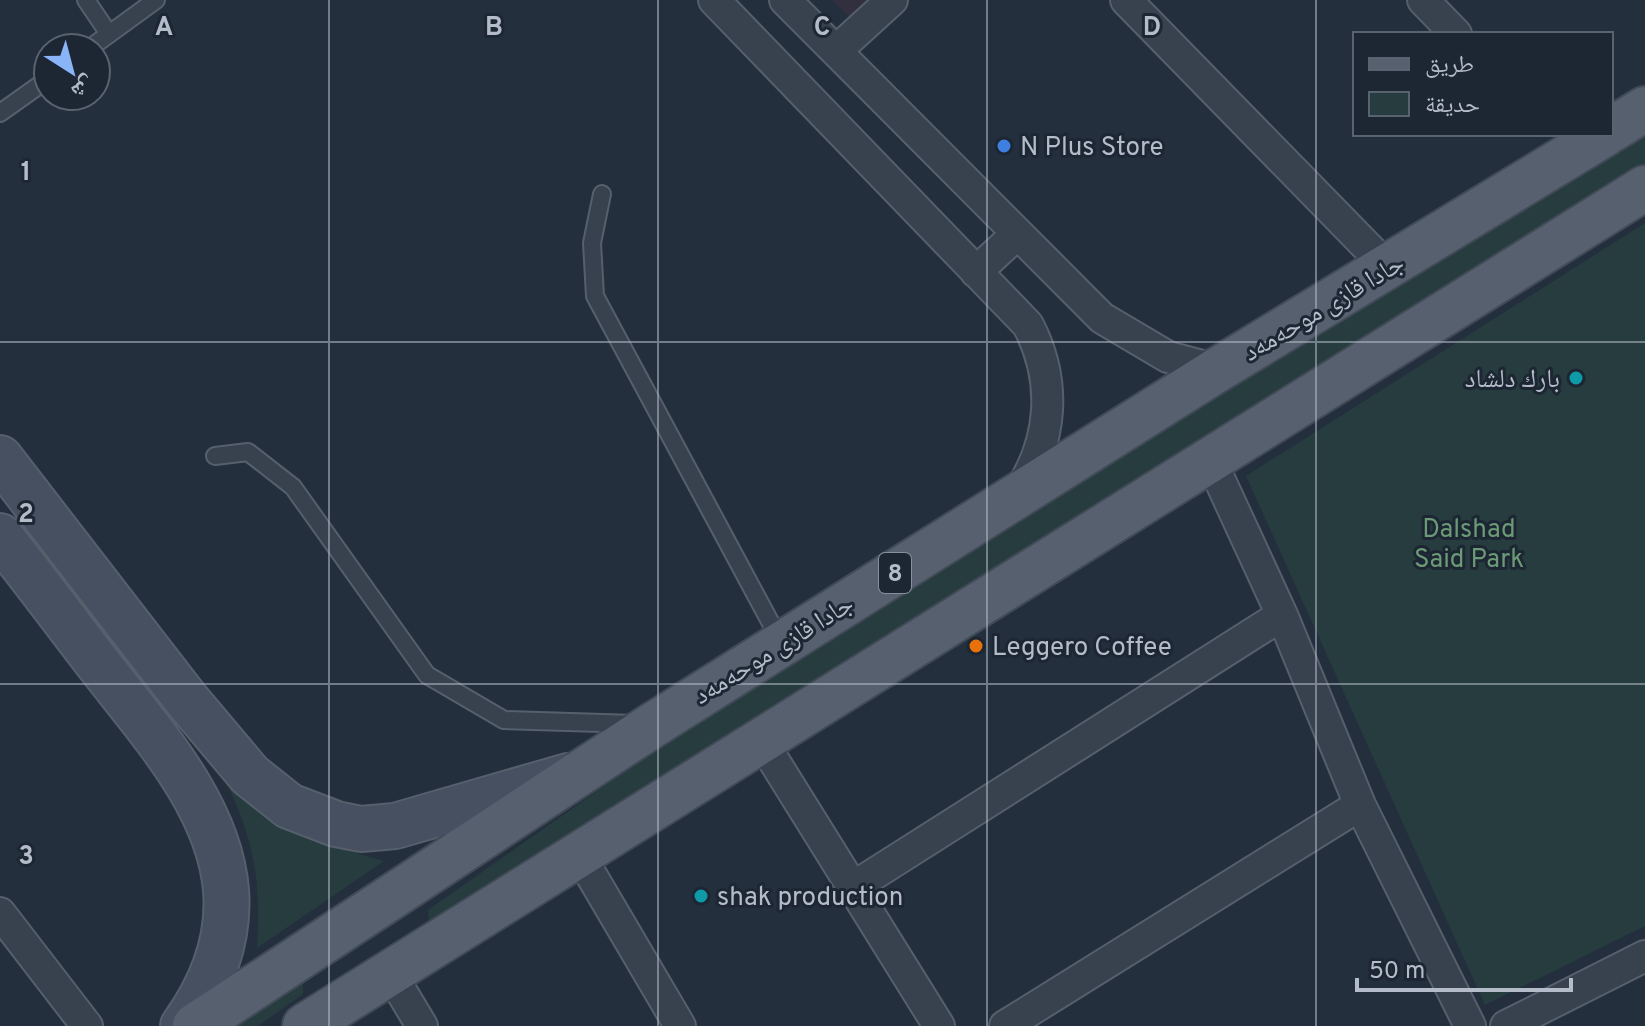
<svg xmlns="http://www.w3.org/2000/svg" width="1645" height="1026" viewBox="0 0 1645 1026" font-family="Overpass,'Noto Naskh Arabic',sans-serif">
  <rect width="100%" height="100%" fill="#242f3e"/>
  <!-- medical -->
  <path fill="#32303f" d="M 832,0 L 879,0 L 856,23 Z"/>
  <!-- green -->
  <path fill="#263c3f" d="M 1645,130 L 1645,167 L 429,923 L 428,910 L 631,767 L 845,629 Z
    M 1645,223 L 1645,926 L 1485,1005 L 1246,476 Z
    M 223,775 L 308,839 L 384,861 L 257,948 C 261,876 254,840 223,775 Z
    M 303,981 L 303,994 L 258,1026 L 223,1026 Z"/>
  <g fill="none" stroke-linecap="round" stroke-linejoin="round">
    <defs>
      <path id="lane" d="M 86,0 L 109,34
        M 90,48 L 156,0
        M 0,113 L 48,79
        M 602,194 L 592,243 L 595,296 L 781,642
        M 215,456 L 248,452 L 293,487 L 427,675 L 504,720 L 635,724"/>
      <path id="street" d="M 714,0 L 1028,325 C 1057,381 1053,441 1018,493
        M 785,0 L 1102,318 L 1168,357 L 1217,370
        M 1126,0 L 1388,268
        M 1423,0 L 1456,34
        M 836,51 L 892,0
        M 976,272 L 1017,234
        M 1211,461 L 1282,615 L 1360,805 L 1470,1026
        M 761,740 L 939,1026
        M 580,856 L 680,1026
        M 852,888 L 1282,615
        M 0,913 L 87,1026
        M 389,971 L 422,1026
        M 1005,1026 L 1360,805
        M 1506,1026 L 1645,956"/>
      <path id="secondary" d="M 0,458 L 186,699 L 250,775 L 289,806 L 336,824 L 361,829 L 395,826 L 568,776
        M 0,536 C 34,579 67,623 100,666 C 150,731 219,805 226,890 C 230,940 211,987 183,1026"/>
      <path id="primary" d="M 1611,130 L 1645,109
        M 195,1026 L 653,725 L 1217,370 L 1605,134
        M 305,1026 L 1645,188"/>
    </defs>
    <!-- lane casing -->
    <use href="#lane" stroke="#565f6c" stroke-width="20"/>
    <!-- street casing -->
    <use href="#street" stroke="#565f6c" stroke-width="34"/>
    <!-- secondary casing -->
    <use href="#secondary" stroke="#565f6c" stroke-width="48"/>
    <!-- primary casing -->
    <use href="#primary" stroke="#414a57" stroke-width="48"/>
    <!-- lane -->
    <use href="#lane" stroke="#38414e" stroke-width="16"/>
    <!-- street -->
    <use href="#street" stroke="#38414e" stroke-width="30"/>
    <!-- secondary -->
    <use href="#secondary" stroke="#465061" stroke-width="44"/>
    <!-- primary -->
    <use href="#primary" stroke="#56606e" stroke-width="44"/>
  </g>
  <!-- grid -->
  <path fill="none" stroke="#b4bcc9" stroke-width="2" stroke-opacity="0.55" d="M 329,0 L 329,1026M 658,0 L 658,1026M 987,0 L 987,1026M 1316,0 L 1316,1026M 0,342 L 1645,342M 0,684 L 1645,684"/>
  <!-- markers -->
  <circle fill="#3f7fe0" stroke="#1d2633" stroke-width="3" cx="1004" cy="146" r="8"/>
  <g fill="#0f9aa8" stroke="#1d2633" stroke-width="3">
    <circle cx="1576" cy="378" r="8"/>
    <circle cx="701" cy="896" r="8"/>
  </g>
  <circle fill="#e8710a" stroke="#1d2633" stroke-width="3" cx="976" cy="646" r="8"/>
  <g text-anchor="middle" stroke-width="6" stroke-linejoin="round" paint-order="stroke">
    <!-- shield labels -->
    <rect fill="#1d2633" stroke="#878f9c" stroke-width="2" x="879" y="553" width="32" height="40" rx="6"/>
    <g font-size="24" font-weight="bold" fill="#b4bcc9">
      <text x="895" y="581">8</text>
    </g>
    <!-- poi labels -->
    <g font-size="26" fill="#b4bcc9" stroke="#1d2633" text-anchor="start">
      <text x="1020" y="155">N Plus Store</text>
      <text x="1560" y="387" text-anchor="end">بارك دلشاد</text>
      <text x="992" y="655">Leggero Coffee</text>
      <text x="717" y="905">shak production</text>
    </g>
    <!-- street labels -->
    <g font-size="26" fill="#b4bcc9" stroke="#1d2633">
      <text transform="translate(1323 307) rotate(-31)" y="9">جادا قازی موحەمەد</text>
      <text transform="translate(773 649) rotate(-32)" y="9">جادا قازی موحەمەد</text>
    </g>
    <!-- park labels -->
    <g font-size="26" fill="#6b9a76" stroke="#1d2633">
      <text x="1469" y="537">Dalshad<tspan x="1469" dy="30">Said Park</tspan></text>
    </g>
  </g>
  <g font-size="26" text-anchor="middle" font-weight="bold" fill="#b4bcc9" stroke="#1d2633" stroke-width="6" stroke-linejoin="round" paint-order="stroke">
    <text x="164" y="35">A</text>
    <text x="494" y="35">B</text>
    <text x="822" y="35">C</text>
    <text x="1152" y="35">D</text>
    <text x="26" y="180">1</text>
    <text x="26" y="522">2</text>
    <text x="26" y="864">3</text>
  </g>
  <!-- legend -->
  <rect x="1353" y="32" width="260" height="104" fill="#1d2633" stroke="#59626f" stroke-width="2"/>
  <rect x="1369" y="58" width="40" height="12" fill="#56606e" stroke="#59626f" stroke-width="2"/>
  <text x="1425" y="72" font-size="24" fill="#b4bcc9">طريق</text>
  <rect x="1369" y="92" width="40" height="24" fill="#263c3f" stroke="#59626f" stroke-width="2"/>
  <text x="1425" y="112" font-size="24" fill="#b4bcc9">حديقة</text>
  <!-- north arrow -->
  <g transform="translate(72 72) rotate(144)"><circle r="38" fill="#1d2633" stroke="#59626f" stroke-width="2"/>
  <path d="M0-6L14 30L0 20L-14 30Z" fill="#8ab4f8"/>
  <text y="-12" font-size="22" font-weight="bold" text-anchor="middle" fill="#b4bcc9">ش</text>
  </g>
  <!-- scale -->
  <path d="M1357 978v12h214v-12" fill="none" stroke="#b4bcc9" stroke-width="4"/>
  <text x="1369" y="978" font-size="24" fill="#b4bcc9" stroke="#1d2633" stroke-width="6" paint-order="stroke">50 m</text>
</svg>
